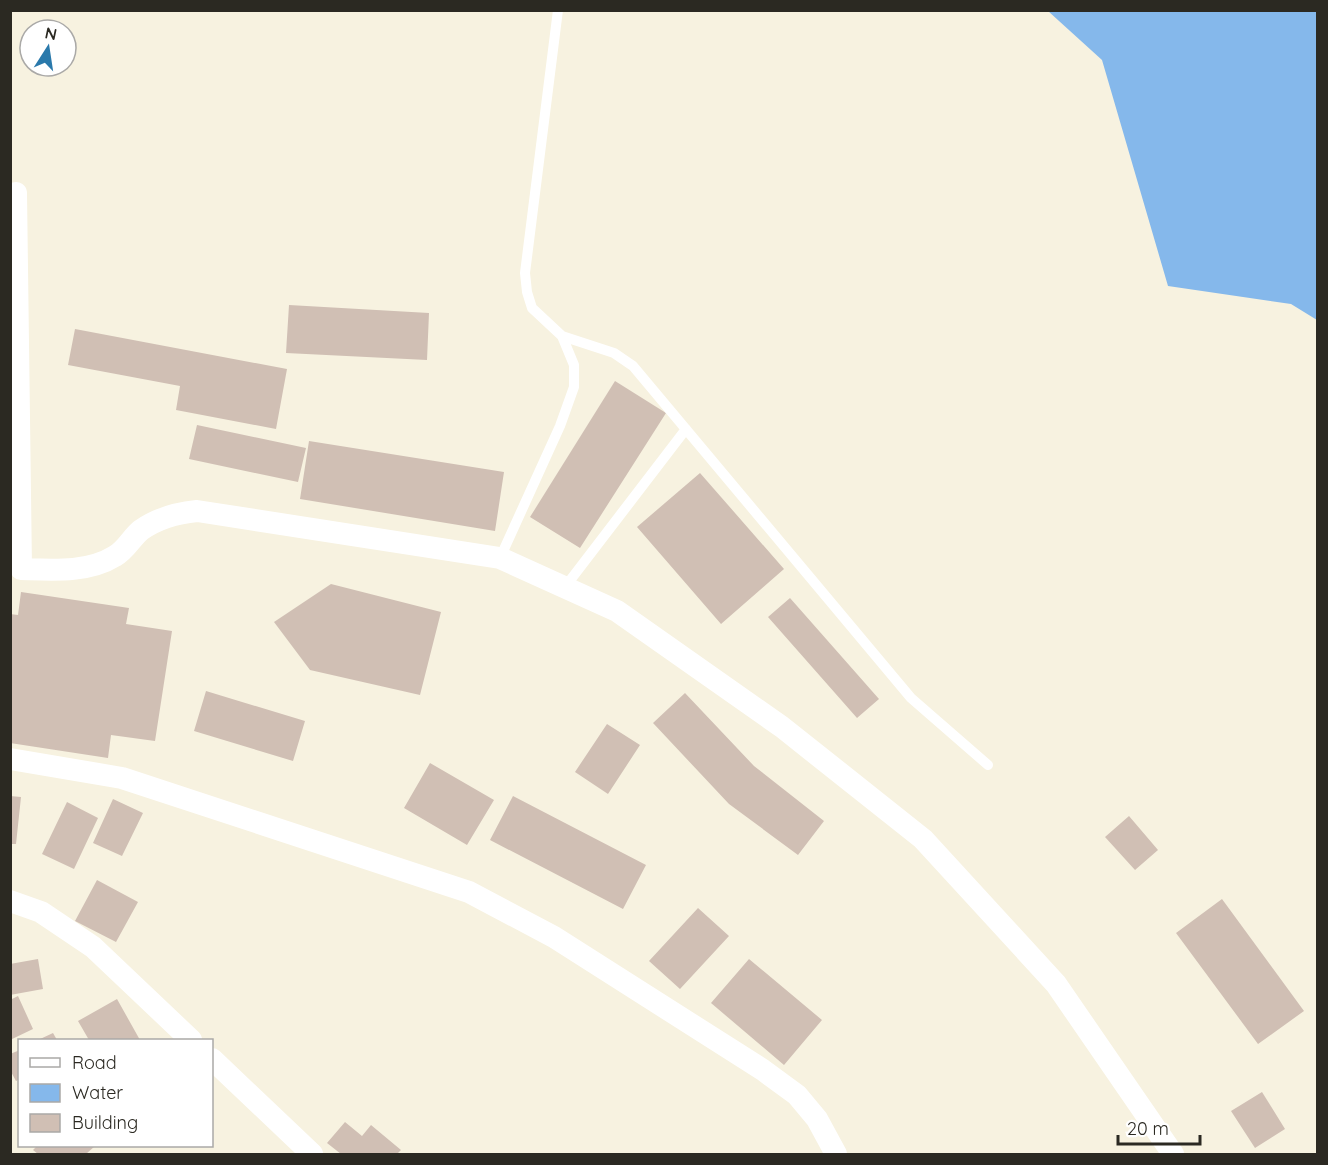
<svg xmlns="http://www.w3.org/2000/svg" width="1328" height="1165" viewBox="0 0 1328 1165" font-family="Quicksand,sans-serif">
  <rect width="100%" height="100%" fill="#f7f2e0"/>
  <!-- water -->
  <path fill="#85b8eb" d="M 1048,11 L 1317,11 L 1317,320 L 1291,304 L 1168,286 L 1102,60 Z"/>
  <!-- building -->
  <path fill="#d0bfb4" d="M 289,305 L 429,313 L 427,360 L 286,353 Z
    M 75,329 L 287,369 L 276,429 L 176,410 L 180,386 L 68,365 Z
    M 615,381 L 666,413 L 580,548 L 530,517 Z
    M 197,425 L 306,448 L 298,482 L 189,459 Z
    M 309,441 L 504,472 L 495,531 L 300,499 Z
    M 700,473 L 784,569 L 721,624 L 637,527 Z
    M 331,584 L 441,612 L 420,695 L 310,670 L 274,622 Z
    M 21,592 L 129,608 L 126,624 L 172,631 L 155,741 L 111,735 L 108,758 L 10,743 L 10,614 L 18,615 Z
    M 790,598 L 879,699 L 857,718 L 768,617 Z
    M 206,691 L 305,721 L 293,761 L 194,731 Z
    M 685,693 L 754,766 L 824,821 L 798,855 L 729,804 L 653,723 Z
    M 607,724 L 640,745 L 608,794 L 575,772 Z
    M 430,763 L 494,800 L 467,845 L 404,808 Z
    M 10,796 L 21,797 L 16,844 L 10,844 Z
    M 513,796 L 646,865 L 623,909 L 490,840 Z
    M 113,799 L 143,813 L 122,856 L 93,843 Z
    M 67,802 L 98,818 L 74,869 L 42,854 Z
    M 1129,816 L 1158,850 L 1135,870 L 1105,837 Z
    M 97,880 L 138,902 L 116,942 L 75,921 Z
    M 1222,899 L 1304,1011 L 1258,1044 L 1176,933 Z
    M 698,908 L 729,936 L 680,989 L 649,961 Z
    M 38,959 L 43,989 L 10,995 L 10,964 Z
    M 749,959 L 822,1020 L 784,1065 L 711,1003 Z
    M 18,996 L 33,1029 L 10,1040 L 10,1000 Z
    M 117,999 L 140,1040 L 89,1040 L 78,1021 Z
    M 53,1033 L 57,1040 L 38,1040 Z
    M 20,1050 L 20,1079 L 16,1081 L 10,1070 L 10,1054 Z
    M 1262,1092 L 1285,1129 L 1255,1148 L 1231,1111 Z
    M 345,1122 L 362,1136 L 371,1125 L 401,1150 L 397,1154 L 341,1154 L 327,1143 Z
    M 37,1146 L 95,1146 L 86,1154 L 38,1154 L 33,1150 Z"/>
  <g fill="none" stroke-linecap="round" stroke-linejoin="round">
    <!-- lane -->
    <path stroke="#fff" stroke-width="10" d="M 562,336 L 614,353 L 633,366 L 911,698 L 988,765
      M 500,558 L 560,426 L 574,387 L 574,365 L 562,336 L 532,308 L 527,292 L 525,273 L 558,10
      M 565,587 L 686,429"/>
    <!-- street -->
    <path stroke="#fff" stroke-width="22" d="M 10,194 L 16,193 L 21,569 C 52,570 88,573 115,556 C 126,550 132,537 141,530 C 158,518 177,513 197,511 L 500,558 L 617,611 L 782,727 L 923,839 L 1056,984 L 1173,1154
      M 10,759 L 122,778 L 469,892 L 554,937 L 763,1070 L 797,1095 L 817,1119 L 836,1154
      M 10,901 L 41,912 L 93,947 L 191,1040
      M 212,1059 L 312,1154"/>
  </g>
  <!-- border -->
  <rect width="1328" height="1165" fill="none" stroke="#2b2922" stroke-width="24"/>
  <!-- legend -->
  <rect x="18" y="1039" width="195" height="108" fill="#ffffff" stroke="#aaa9a7" stroke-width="1.5"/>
  <rect x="30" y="1058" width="30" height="9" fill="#ffffff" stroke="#aaa9a7" stroke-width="1.5"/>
  <text x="72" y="1069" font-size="18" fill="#2b2922">Road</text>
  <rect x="30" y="1084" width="30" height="18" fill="#85b8eb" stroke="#aaa9a7" stroke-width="1.5"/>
  <text x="72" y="1099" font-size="18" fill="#2b2922">Water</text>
  <rect x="30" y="1114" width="30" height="18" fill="#d0bfb4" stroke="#aaa9a7" stroke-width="1.5"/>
  <text x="72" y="1129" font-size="18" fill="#2b2922">Building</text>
  <!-- north arrow -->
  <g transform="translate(48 48) rotate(12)"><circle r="28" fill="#ffffff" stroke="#aaa9a7" stroke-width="1.5"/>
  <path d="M0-4.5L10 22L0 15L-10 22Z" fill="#2a79ab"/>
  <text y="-9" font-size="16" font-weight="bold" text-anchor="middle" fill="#2b2922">N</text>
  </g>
  <!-- scale -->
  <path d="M1118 1135v9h82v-9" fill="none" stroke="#2b2922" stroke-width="3"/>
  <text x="1127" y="1135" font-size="18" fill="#2b2922" stroke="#ffffff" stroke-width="4.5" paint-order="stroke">20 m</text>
</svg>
